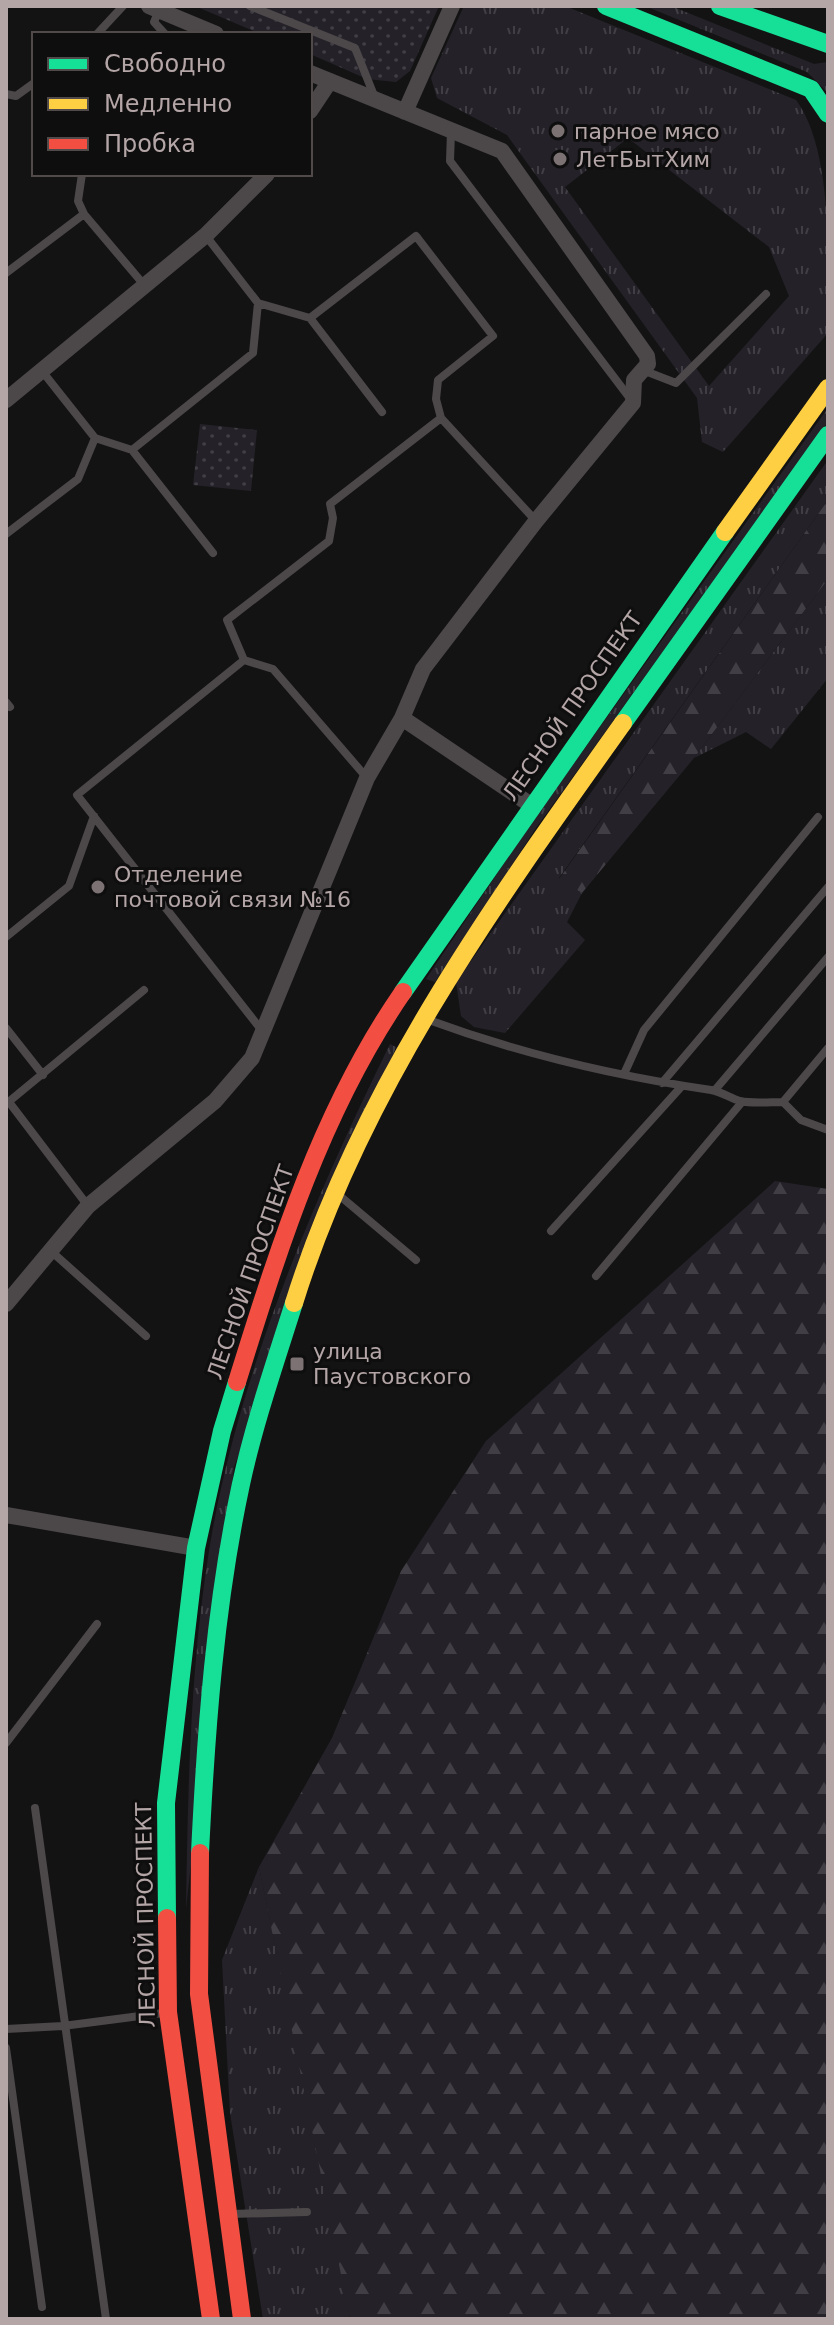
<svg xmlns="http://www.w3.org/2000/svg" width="834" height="2325" viewBox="0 0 834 2325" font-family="'DejaVu Sans',sans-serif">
  <defs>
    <pattern id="grass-tufts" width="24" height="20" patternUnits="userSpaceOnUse" patternTransform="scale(2)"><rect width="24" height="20" fill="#242129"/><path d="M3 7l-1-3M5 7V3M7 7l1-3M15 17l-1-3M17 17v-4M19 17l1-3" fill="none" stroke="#413e45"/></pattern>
    <pattern id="forest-firs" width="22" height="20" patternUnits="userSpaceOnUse" patternTransform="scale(2)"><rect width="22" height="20" fill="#242129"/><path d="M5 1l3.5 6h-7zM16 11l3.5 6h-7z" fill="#413e45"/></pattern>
    <pattern id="park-dots" width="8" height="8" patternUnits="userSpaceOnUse" patternTransform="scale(2)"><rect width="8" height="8" fill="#242129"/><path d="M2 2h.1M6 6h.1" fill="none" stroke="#413e45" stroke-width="1.8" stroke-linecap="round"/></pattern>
  </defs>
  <rect width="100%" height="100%" fill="#141313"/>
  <!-- grass -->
  <path fill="url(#grass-tufts)" fill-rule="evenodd" d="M 464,6 L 565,6 L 796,100 C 834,151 828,266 828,333 L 723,452 L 702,442 L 697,398 L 507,135 L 437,98 L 431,78 ZM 628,138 L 769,247 L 789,296 L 709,386 L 565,187 Z
    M 645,6 L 671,6 L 814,64 L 828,62 L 828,93 L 807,72 Z
    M 828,408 L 828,422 L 536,828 L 435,982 L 426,979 L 530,825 Z
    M 828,460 L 828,500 L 559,878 L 582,893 L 567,922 L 585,940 L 505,1033 L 474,1027 L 461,1016 L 456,982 Z
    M 828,579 L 828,678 L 771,749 L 746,732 L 694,758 Z
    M 390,1044 L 396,1047 L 234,1467 L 186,1909 C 188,1789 190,1670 209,1551 C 237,1377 313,1201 390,1044 Z
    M 259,1867 L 341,2266 L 350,2319 L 263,2319 L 230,2113 L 222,1960 Z"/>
  <!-- forest -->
  <path fill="url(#forest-firs)" d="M 828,500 L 828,579 L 694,758 L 582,893 L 559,879 Z
    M 775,1181 L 828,1189 L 828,2319 L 350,2319 L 259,1867 L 332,1738 L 401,1571 L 486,1441 Z"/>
  <!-- park -->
  <path fill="url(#park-dots)" d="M 195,6 L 439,6 L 410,71 L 396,82 L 367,79 L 310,54 L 310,34 L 261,34 Z
    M 200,424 L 257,430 L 251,491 L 193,485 Z"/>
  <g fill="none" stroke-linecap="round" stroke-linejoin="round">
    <!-- lane -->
    <path stroke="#4c4849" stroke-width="8" d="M 250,6 L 355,48 L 375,98
      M 159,10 L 154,22 L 165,34
      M 97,34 L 123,6
      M 6,94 L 16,96 L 34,83
      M 451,131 L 450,161 L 632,401
      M 84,214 L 145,286
      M 206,236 L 258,303
      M 6,273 L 84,214 L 78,201 L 82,174
      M 310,318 L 382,412
      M 42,371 L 95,438
      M 645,371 L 676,383 L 766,294
      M 441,418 L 536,521
      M 132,450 L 213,553
      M 6,534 L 78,479 L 95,438 L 132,450 L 253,353 L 258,303 L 310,318 L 416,236 L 493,336 L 438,380 L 436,399 L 441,418 L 330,504 L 333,518 L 329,541 L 227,620 L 244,660
      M 6,702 L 10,707
      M 6,937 L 69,886 L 94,816
      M 426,1019 C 518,1053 615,1076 711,1090 C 722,1092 730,1098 740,1101 C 753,1104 770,1102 783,1102 L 801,1120 L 828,1130
      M 6,1028 L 43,1075
      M 263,1032 L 77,795 L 244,660 L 273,669 L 367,778
      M 624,1074 L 644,1030 L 818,817
      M 662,1083 L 828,887
      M 715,1090 L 828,957
      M 9,1102 L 88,1206
      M 783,1102 L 828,1048
      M 6,1104 L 144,990
      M 340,1196 L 416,1260
      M 551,1231 L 681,1087
      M 52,1252 L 146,1336
      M 596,1276 L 742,1102
      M 6,1743 L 97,1624
      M 35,1808 L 106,2319
      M 6,2029 L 63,2026 L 163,2013
      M 6,2048 L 42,2307
      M 232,2214 L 307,2212"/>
    <!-- street -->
    <path stroke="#4c4849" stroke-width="16" d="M 149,6 L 216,34
      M 310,111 L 330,81
      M 405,112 L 452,6
      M 6,400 L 206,235 L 267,174
      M 402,718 L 531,805
      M 6,1304 L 88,1206 L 215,1101 L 252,1058 L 367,778 L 402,718 L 423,669 L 536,521 L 633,403 L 634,380 L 648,364 L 647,356 L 502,151 L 310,73
      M 6,1515 L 196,1548"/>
    <!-- fast -->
    <path stroke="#16e098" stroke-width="18" d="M 606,6 L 811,89 L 828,114
      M 720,6 L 828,44
      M 623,723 L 828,435
      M 403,992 L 725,532
      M 200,1853 C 206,1730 215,1605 241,1484 C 254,1424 275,1363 294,1303
      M 167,1918 L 166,1803 L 196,1548 L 222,1431 L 237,1382"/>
    <!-- slow -->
    <path stroke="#ffcf43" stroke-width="18" d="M 725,532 L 828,388
      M 294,1303 C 361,1088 494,904 623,723"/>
    <!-- jam -->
    <path stroke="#f24e42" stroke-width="18" d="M 237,1382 C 279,1247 322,1109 403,992
      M 200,1853 L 199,1994 L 242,2319
      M 167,1918 L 168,2012 L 211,2319"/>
  </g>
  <!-- markers -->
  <g fill="#7c7273" stroke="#0f0e0e" stroke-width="3">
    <circle cx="558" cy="131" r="8"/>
    <circle cx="560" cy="159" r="8"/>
    <circle cx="98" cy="887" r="8"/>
    <rect x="289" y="1356" width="16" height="16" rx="4"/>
  </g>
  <g text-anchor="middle" stroke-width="6" stroke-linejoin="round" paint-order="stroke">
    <!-- poi labels -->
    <g font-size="22" fill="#b4a5a7" stroke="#0f0e0e" text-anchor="start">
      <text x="574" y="139">парное мясо</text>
      <text x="576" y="167">ЛетБытХим</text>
      <text x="114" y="882">Отделение<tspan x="114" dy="25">почтовой связи №16</tspan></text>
      <text x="313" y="1359">улица<tspan x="313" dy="25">Паустовского</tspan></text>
    </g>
    <!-- street labels -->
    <g font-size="22" fill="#b4a5a7" stroke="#0f0e0e">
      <text transform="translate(572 706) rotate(-55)" y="8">ЛЕСНОЙ ПРОСПЕКТ</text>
      <text transform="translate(250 1272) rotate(-71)" y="8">ЛЕСНОЙ ПРОСПЕКТ</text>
      <text transform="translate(145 1915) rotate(-91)" y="8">ЛЕСНОЙ ПРОСПЕКТ</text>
    </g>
  </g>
  <!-- border -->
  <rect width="834" height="2325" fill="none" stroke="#b4a5a7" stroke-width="16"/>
  <!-- legend -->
  <rect x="32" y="32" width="280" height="144" fill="#0f0e0e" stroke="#514a4b" stroke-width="2"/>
  <rect x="48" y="58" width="40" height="12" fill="#16e098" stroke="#514a4b" stroke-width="2"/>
  <text x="104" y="72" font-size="24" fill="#b4a5a7">Свободно</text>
  <rect x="48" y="98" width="40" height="12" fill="#ffcf43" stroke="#514a4b" stroke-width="2"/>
  <text x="104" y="112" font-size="24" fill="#b4a5a7">Медленно</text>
  <rect x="48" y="138" width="40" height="12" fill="#f24e42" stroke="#514a4b" stroke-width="2"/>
  <text x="104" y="152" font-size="24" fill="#b4a5a7">Пробка</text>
</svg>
